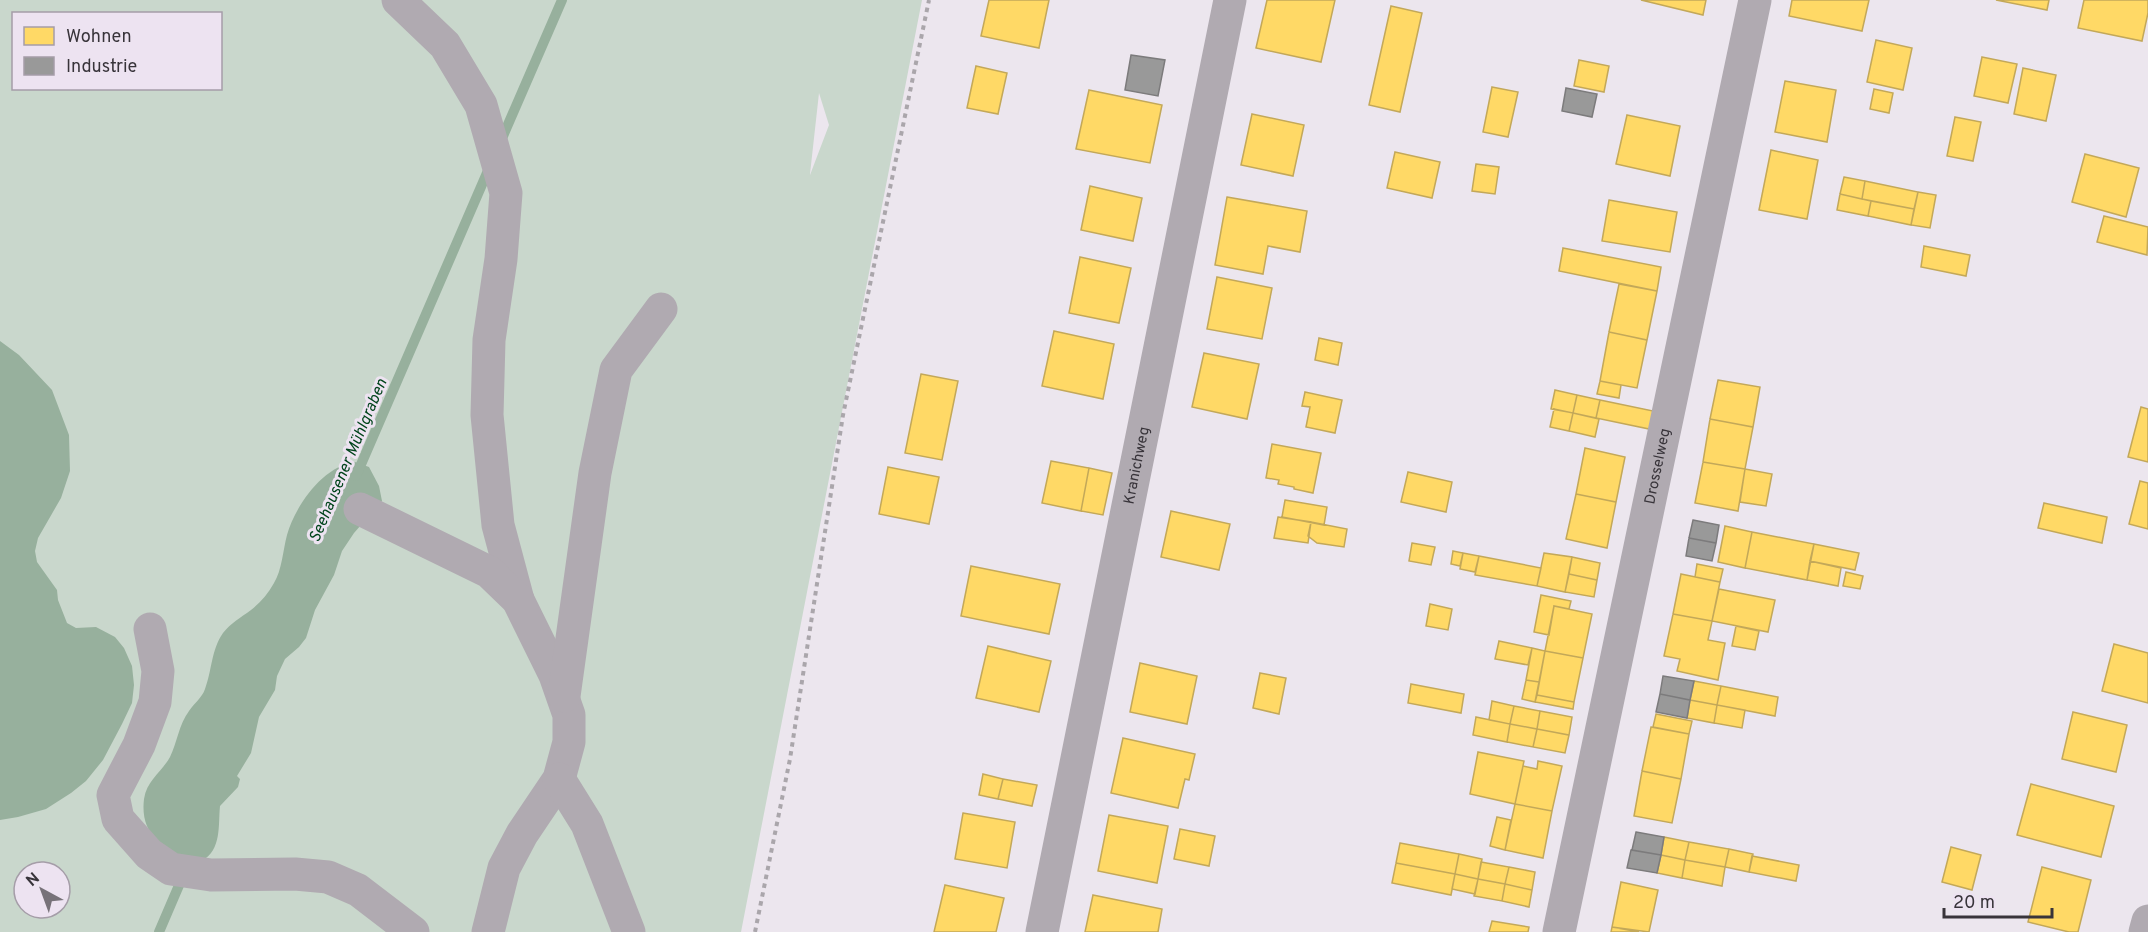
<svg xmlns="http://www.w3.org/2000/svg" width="2148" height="932" viewBox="0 0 2148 932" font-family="Overpass,sans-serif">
  <rect width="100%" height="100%" fill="#ece6ee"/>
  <!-- green -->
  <path fill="#c9d7cc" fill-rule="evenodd" d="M 0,0 L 922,0 L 741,932 L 0,932 ZM 14,14 L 220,14 L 220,88 L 14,88 ZM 819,93 L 829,125 L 810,175 L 810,174 ZM 24,872 L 60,872 L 60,908 L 24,908 Z"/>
  <!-- water -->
  <path fill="#97b09d" d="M 0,341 L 19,355 L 52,390 L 69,435 L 70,471 L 61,498 L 38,538 L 35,551 L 37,562 L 57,590 L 58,600 L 67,623 L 76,628 L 96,627 L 115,637 L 124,648 L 132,666 L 134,685 L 132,703 L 122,724 L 103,760 L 86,781 L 71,793 L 46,809 L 18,817 L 0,820 Z
    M 355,462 L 369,467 L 379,486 L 382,501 L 354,533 L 342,551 L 334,575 L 315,610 L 306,638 L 299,647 L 285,659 L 277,676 L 275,690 L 259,717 L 251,753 L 237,776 L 240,779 L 238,787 L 220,806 C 218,826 222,849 202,861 C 197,864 188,864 182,866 C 160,844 140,833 144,799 C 147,780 161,773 170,757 C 177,743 179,724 189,711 C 194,703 202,698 205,689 C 212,671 211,650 223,633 C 231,623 240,618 251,610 C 260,603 268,594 274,583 C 282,570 283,550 287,535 C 295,506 323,466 355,462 Z"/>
  <!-- homes -->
  <path fill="#ffd966" stroke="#c3a859" stroke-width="1.5" d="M 989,0 L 1049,0 L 1039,48 L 981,36 Z
    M 1267,0 L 1335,0 L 1321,62 L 1256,48 Z
    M 1641,0 L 1706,0 L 1703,15 Z
    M 1792,0 L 1869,0 L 1862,31 L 1789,16 Z
    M 1996,0 L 2049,0 L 2047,10 Z
    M 2084,0 L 2148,0 L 2148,13 L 2142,41 L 2078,28 Z
    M 1391,6 L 1422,13 L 1400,112 L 1369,105 Z
    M 1876,40 L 1912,48 L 1903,90 L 1867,82 Z
    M 1982,57 L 2017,64 L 2008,103 L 1974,96 Z
    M 1579,60 L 1609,66 L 1604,92 L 1574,86 Z
    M 976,66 L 1007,73 L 998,114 L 967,108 Z
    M 2023,68 L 2056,75 L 2046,121 L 2014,114 Z
    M 1785,81 L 1836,90 L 1827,142 L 1775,132 Z
    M 1492,87 L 1518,92 L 1508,137 L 1483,132 Z
    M 1874,89 L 1893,93 L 1889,113 L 1870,109 Z
    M 1089,90 L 1162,105 L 1150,163 L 1076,149 Z
    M 1252,114 L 1304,125 L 1293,176 L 1241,165 Z
    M 1627,115 L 1680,126 L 1670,176 L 1616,164 Z
    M 1955,117 L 1981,122 L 1973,161 L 1947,156 Z
    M 1771,150 L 1818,160 L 1807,219 L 1759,210 Z
    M 1395,152 L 1440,162 L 1432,198 L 1387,188 Z
    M 2085,154 L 2139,168 L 2126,217 L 2072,202 Z
    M 1476,164 L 1499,167 L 1495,194 L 1472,191 Z
    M 1844,177 L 1865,181 L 1862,199 L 1840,194 Z
    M 1865,181 L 1918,192 L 1914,209 L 1862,199 Z
    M 1090,186 L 1142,198 L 1133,241 L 1081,230 Z
    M 1918,192 L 1936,195 L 1930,228 L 1911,225 Z
    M 1840,194 L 1871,201 L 1868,216 L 1837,210 Z
    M 1227,197 L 1307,211 L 1300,252 L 1268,246 L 1263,274 L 1215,265 Z
    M 1609,200 L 1677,212 L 1670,252 L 1602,241 Z
    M 1871,201 L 1914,209 L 1911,225 L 1868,216 Z
    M 2104,216 L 2148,227 L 2147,255 L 2097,242 Z
    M 1924,246 L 1970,255 L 1966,276 L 1921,267 Z
    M 1563,248 L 1661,267 L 1657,291 L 1559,271 Z
    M 1080,257 L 1131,268 L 1119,323 L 1069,313 Z
    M 1217,277 L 1272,288 L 1262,339 L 1207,329 Z
    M 1619,284 L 1657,291 L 1647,340 L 1609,332 Z
    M 1054,331 L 1114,344 L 1103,399 L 1042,386 Z
    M 1609,332 L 1647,340 L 1637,388 L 1600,381 Z
    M 1319,338 L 1342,343 L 1338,365 L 1315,360 Z
    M 1204,353 L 1259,364 L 1247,419 L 1192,407 Z
    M 921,374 L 958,381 L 942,460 L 905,453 Z
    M 1718,380 L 1760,387 L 1753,427 L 1710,419 Z
    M 1600,381 L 1621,385 L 1619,398 L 1597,394 Z
    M 1555,390 L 1577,395 L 1573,413 L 1551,409 Z
    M 1305,392 L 1342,400 L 1335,433 L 1306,427 L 1310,407 L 1302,406 Z
    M 1577,395 L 1600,400 L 1596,418 L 1573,413 Z
    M 1600,400 L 1658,412 L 1654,430 L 1596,418 Z
    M 2141,407 L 2148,409 L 2148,462 L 2128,457 Z
    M 1554,409 L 1573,413 L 1569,431 L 1550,427 Z
    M 1573,413 L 1599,419 L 1595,437 L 1569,431 Z
    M 1710,419 L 1753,427 L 1745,469 L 1703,462 Z
    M 1272,444 L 1321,453 L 1313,493 L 1294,489 L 1294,487 L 1278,484 L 1279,480 L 1266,478 Z
    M 1585,448 L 1625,457 L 1616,502 L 1576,494 Z
    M 1051,461 L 1089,468 L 1081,511 L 1042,503 Z
    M 1703,462 L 1745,469 L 1738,511 L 1695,503 Z
    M 888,467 L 939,477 L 929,524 L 879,514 Z
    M 1089,468 L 1112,473 L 1103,515 L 1081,511 Z
    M 1745,469 L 1772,474 L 1766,506 L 1740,502 Z
    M 1408,472 L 1452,482 L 1446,512 L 1401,502 Z
    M 2140,481 L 2148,483 L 2148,529 L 2129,524 Z
    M 1576,494 L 1616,502 L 1607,548 L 1566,539 Z
    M 1285,500 L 1327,507 L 1324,525 L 1282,517 Z
    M 2044,503 L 2107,517 L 2102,543 L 2038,528 Z
    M 1171,511 L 1230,524 L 1219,570 L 1161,557 Z
    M 1278,517 L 1311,522 L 1308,543 L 1274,538 Z
    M 1311,522 L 1347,529 L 1344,547 L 1317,543 L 1308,536 Z
    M 1725,526 L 1752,532 L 1745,568 L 1718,562 Z
    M 1752,532 L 1814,544 L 1807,580 L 1745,568 Z
    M 1412,543 L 1435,547 L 1431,565 L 1409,561 Z
    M 1814,544 L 1859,553 L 1855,570 L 1810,561 Z
    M 1453,551 L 1463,553 L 1460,566 L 1451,564 Z
    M 1463,553 L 1479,556 L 1475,572 L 1460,569 Z
    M 1544,553 L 1572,557 L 1565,592 L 1537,586 Z
    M 1479,556 L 1541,568 L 1537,586 L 1475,575 Z
    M 1572,557 L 1600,563 L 1597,580 L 1569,574 Z
    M 1810,561 L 1841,568 L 1838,586 L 1807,580 Z
    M 1697,564 L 1723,569 L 1720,582 L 1695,577 Z
    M 971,566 L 1060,584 L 1049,634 L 961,616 Z
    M 1846,572 L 1863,576 L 1860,589 L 1843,586 Z
    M 1569,574 L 1597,580 L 1594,597 L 1565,592 Z
    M 1681,574 L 1720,582 L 1712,621 L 1673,614 Z
    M 1719,589 L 1775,600 L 1768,632 L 1712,621 Z
    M 1541,595 L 1571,601 L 1569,609 L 1554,606 L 1549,635 L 1534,632 Z
    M 1430,604 L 1452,609 L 1448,630 L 1426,626 Z
    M 1554,606 L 1592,614 L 1583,658 L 1545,651 Z
    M 1673,614 L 1712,621 L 1708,640 L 1725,643 L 1718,680 L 1677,671 L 1680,659 L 1664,656 Z
    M 1736,626 L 1759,631 L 1755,650 L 1732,646 Z
    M 1499,641 L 1532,648 L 1528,665 L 1495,659 Z
    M 2114,644 L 2148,653 L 2148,703 L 2102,691 Z
    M 988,646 L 1051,661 L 1039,712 L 976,698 Z
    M 1532,648 L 1545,651 L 1539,682 L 1526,680 Z
    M 1545,651 L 1583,658 L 1574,702 L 1537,695 Z
    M 1140,663 L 1197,676 L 1187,724 L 1130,712 Z
    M 1260,673 L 1286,678 L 1279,714 L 1253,708 Z
    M 1526,680 L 1539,682 L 1535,702 L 1522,699 Z
    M 1694,681 L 1721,686 L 1717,705 L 1690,700 Z
    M 1411,684 L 1464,694 L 1461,713 L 1408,703 Z
    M 1721,686 L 1778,697 L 1775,716 L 1717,705 Z
    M 1537,695 L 1574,702 L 1573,709 L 1535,702 Z
    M 1690,700 L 1717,705 L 1714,723 L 1687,718 Z
    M 1492,701 L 1514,706 L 1510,724 L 1489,720 Z
    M 1717,705 L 1745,710 L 1742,728 L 1714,723 Z
    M 1514,706 L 1540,711 L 1537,729 L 1510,724 Z
    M 1540,711 L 1572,717 L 1569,735 L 1537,729 Z
    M 2073,712 L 2127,725 L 2116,772 L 2062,759 Z
    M 1656,714 L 1692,721 L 1689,734 L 1653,727 Z
    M 1476,717 L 1510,724 L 1507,742 L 1473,735 Z
    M 1510,724 L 1537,729 L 1533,747 L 1507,742 Z
    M 1651,727 L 1689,734 L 1681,779 L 1642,771 Z
    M 1537,729 L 1569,735 L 1565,753 L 1533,747 Z
    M 1123,738 L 1195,754 L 1189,780 L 1185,779 L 1178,808 L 1111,793 Z
    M 1478,752 L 1524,761 L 1515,804 L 1470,794 Z
    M 1538,761 L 1562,766 L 1552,811 L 1515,804 L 1523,766 L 1537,769 Z
    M 1642,771 L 1681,779 L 1672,823 L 1634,816 Z
    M 983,774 L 1003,779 L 998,799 L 979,795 Z
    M 1003,779 L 1037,785 L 1032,806 L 998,799 Z
    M 2031,784 L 2114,806 L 2101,857 L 2017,835 Z
    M 1515,804 L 1552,811 L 1543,858 L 1505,850 Z
    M 963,813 L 1015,822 L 1007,868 L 955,859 Z
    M 1109,815 L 1168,826 L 1157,883 L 1098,871 Z
    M 1497,817 L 1511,820 L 1505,850 L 1490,846 Z
    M 1180,829 L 1215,836 L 1209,866 L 1174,859 Z
    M 1664,837 L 1689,842 L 1685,860 L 1661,855 Z
    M 1689,842 L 1729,849 L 1725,867 L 1685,860 Z
    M 1400,843 L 1459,854 L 1455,874 L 1396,863 Z
    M 1951,847 L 1981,855 L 1972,890 L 1942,882 Z
    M 1729,849 L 1753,854 L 1749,872 L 1725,867 Z
    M 1459,854 L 1482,859 L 1478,879 L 1455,874 Z
    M 1661,855 L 1685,860 L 1682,878 L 1657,873 Z
    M 1752,856 L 1799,865 L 1796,881 L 1749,872 Z
    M 1685,860 L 1725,867 L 1722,886 L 1682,878 Z
    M 1481,862 L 1509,867 L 1505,884 L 1478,879 Z
    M 1396,863 L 1455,874 L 1451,895 L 1392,883 Z
    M 1509,867 L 1535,872 L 1532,890 L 1505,884 Z
    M 2042,867 L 2091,880 L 2078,932 L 2069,932 L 2028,922 Z
    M 1455,874 L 1478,879 L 1475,894 L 1452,889 Z
    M 1478,879 L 1505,884 L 1502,901 L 1474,896 Z
    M 1621,882 L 1658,890 L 1649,932 L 1612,927 Z
    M 1505,884 L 1532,890 L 1529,907 L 1502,901 Z
    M 945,885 L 1004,898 L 996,932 L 934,932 Z
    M 1093,895 L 1162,909 L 1158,932 L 1085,932 Z
    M 1492,921 L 1529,927 L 1528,932 L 1489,932 Z
    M 1612,927 L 1639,932 L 1611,932 Z"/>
  <!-- industry -->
  <path fill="#999" stroke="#7c7b7c" stroke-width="1.5" d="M 1131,55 L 1165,60 L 1158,96 L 1125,90 Z
    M 1566,88 L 1597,94 L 1592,117 L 1562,111 Z
    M 1693,520 L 1719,525 L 1716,543 L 1689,538 Z
    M 1689,538 L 1716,543 L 1712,561 L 1686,556 Z
    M 1663,676 L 1694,681 L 1690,700 L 1660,694 Z
    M 1660,694 L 1690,700 L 1687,718 L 1656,712 Z
    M 1636,832 L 1664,837 L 1661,855 L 1632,850 Z
    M 1631,850 L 1661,855 L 1657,873 L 1627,868 Z"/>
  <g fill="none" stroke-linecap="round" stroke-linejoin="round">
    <!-- stream -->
    <path stroke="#97b09d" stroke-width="10" d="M 500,143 L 562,0
      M 356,476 L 490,166
      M 159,932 L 183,876"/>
    <!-- path -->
    <path stroke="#aaa6ab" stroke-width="4" stroke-dasharray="4.5 4.5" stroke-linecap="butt" d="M 755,932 L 790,759 L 843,415 L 929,0"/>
    <!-- minor -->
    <g stroke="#b0aab1" stroke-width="33">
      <path d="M 398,0 L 445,45 L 481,105 L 506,193 L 501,259 L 489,340 L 487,415 L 498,525 L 518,600"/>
      <path d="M 360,509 L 489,572 L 518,600 L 555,675 L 569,715 L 569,742 L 559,779 L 522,834 L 504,868 L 488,932"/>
      <path d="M 150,629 L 158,671 L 155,702 L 139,745 L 113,795 L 118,819 L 149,854 L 171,869 L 211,875 L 295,874 L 328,877 L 358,890 L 413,932"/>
      <path d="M 564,696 L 595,473 L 616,370 L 661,309"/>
      <path d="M 559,779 L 587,824 L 629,932"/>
      <path id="s1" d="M 1042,932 L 1230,0"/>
      <path id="s2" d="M 1559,932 L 1755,0"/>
      <path d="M 2145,932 L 2148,921"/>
    </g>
  </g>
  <g text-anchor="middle" stroke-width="6" stroke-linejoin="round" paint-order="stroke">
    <!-- street labels -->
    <g font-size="15" fill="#38343a" stroke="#ede3f1">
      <text dy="5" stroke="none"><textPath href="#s1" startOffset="476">Kranichweg</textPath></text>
      <text dy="5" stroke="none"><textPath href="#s2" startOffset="476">Drosselweg</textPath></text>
    </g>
    <!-- water labels -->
    <g font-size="16" font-style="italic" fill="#00441b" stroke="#ede3f1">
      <text transform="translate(347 460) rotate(-67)" y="6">Seehausener Mühlgraben</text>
    </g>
  </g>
  <!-- legend -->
  <rect x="12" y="12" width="210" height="78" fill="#ede3f1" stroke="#a59da8" stroke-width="1.5"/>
  <rect x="24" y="27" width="30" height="18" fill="#ffd966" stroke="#a59da8" stroke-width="1.5"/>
  <text x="66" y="42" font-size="18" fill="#38343a">Wohnen</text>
  <rect x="24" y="57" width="30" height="18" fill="#999999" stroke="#a59da8" stroke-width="1.5"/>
  <text x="66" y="72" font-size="18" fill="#38343a">Industrie</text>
  <!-- north arrow -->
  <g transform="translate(42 890) rotate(319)"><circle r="28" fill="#ede3f1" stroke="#a59da8" stroke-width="1.5"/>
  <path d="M0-4.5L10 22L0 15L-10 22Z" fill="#777279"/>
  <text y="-9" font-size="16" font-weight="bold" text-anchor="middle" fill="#38343a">N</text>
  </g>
  <!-- scale -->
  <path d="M1944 908v9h108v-9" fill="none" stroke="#38343a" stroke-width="3"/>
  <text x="1953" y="908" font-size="18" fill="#38343a" stroke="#ede3f1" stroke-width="4.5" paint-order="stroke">20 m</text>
</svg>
